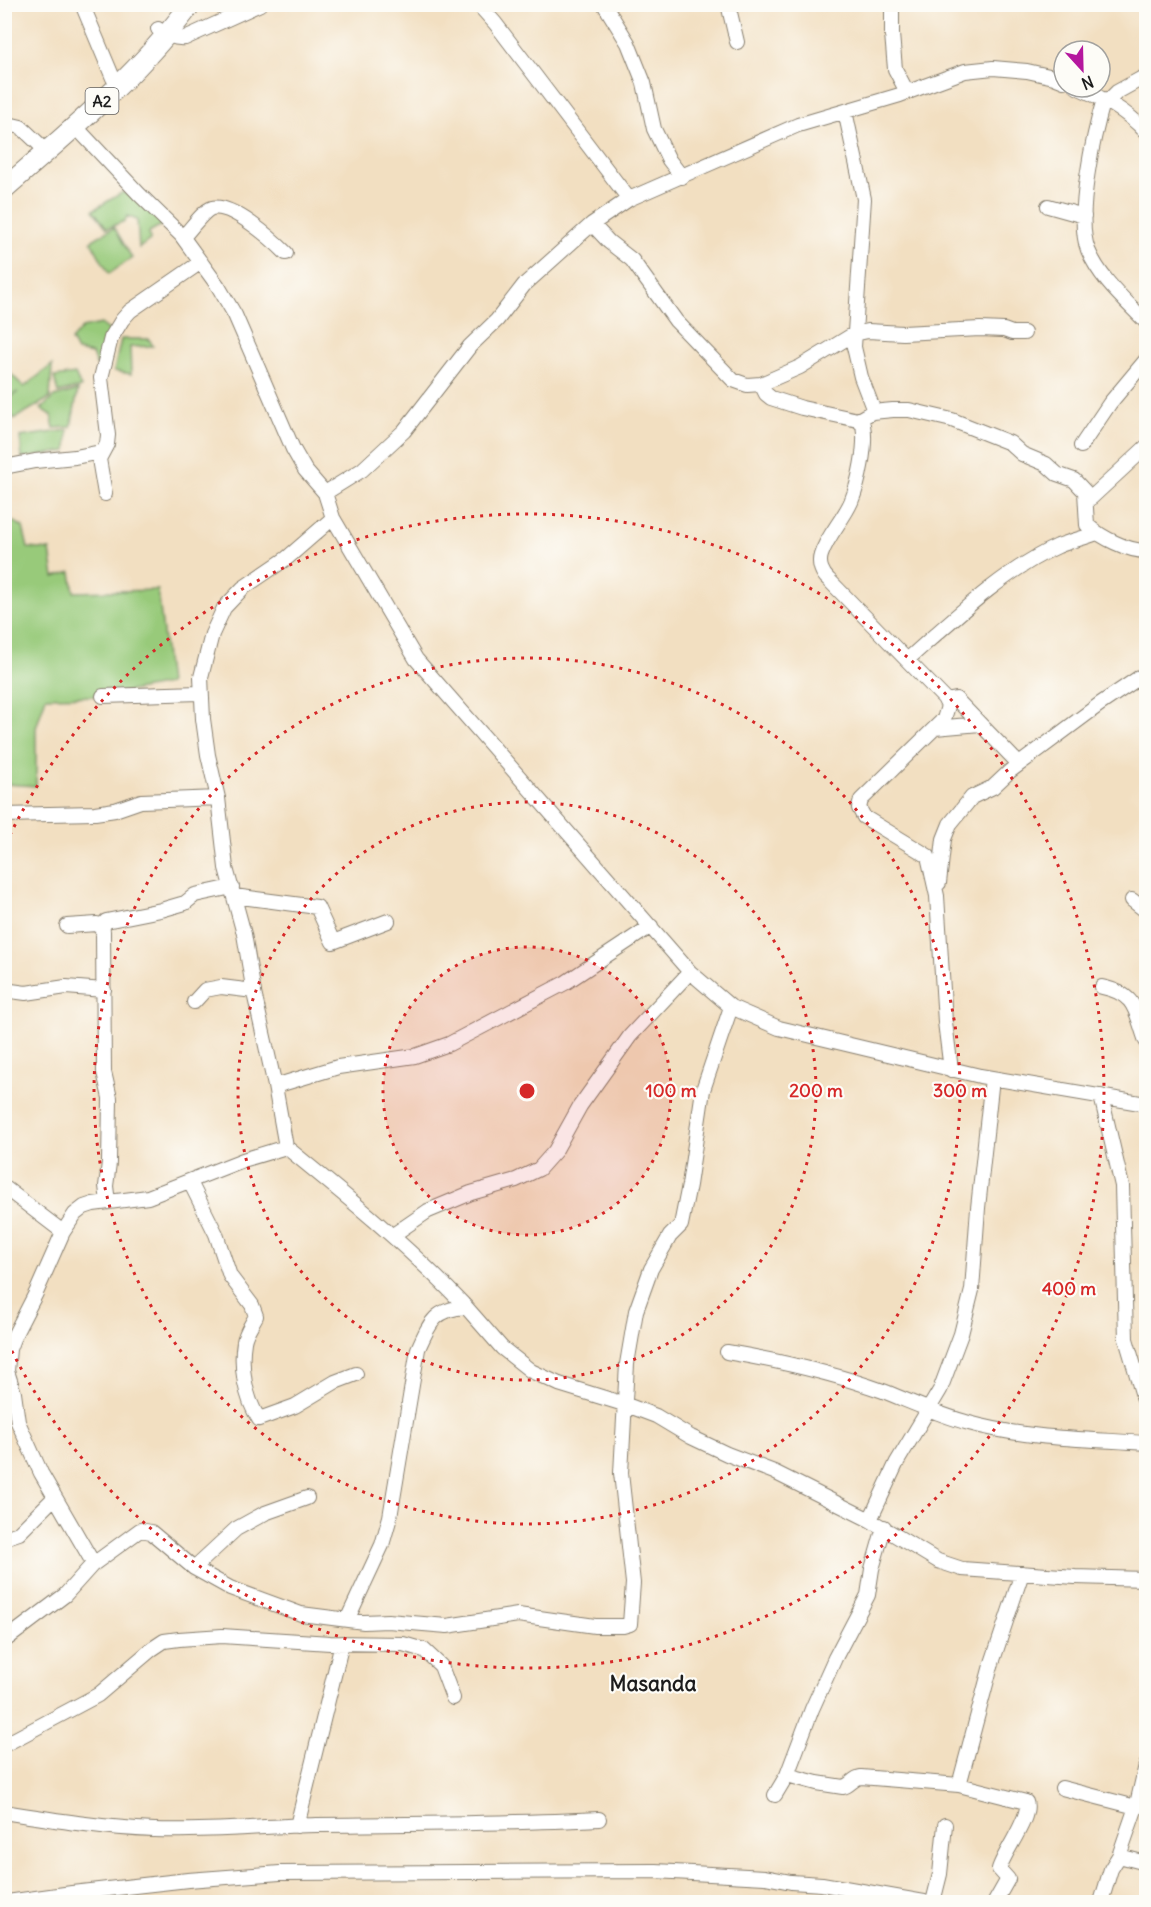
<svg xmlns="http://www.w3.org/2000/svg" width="1151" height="1907" viewBox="0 0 1151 1907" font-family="Delius,sans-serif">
  <rect width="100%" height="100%" fill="#fdfcf7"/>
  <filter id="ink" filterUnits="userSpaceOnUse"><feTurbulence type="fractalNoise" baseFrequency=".0167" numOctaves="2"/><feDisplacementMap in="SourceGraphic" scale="12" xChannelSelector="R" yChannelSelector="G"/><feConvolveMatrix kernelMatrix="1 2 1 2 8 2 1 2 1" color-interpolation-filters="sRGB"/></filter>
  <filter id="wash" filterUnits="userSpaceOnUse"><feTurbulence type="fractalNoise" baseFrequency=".008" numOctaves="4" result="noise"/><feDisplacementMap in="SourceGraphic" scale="24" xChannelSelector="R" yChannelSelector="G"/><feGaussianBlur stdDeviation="1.35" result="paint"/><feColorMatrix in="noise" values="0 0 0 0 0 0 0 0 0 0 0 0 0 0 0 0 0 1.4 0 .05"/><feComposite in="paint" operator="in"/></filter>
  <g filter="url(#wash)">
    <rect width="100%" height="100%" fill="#f2dfc1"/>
    <!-- green -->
    <path fill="#98ca7a" stroke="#5a734b" stroke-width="1.5" d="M 123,192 L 134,197 L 165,223 L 149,232 L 150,240 L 139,248 L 137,220 L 127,216 L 125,221 L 107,228 L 93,210 Z
      M 114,227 L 132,258 L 109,274 L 91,241 Z
      M 101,324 L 110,331 L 101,364 L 96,365 L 92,354 L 77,351 L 71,340 L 82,328 Z
      M 121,339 L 149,339 L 153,346 L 130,347 L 131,374 L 114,371 Z
      M 52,365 L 50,398 L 14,419 L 5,402 L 18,392 L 5,399 L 5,368 L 24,387 Z
      M 75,374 L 81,387 L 58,393 L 54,377 Z
      M 78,390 L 71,427 L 54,428 L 51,415 L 41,409 L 54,397 Z
      M 68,430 L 67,451 L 22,458 L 20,437 Z
      M 15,522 L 23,527 L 28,548 L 50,550 L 54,577 L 71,572 L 74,592 L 158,590 L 169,684 L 103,696 L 46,697 L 36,728 L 36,786 L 5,784 L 4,523 Z"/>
  </g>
  <g filter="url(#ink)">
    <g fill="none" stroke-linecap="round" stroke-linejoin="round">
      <defs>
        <path id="minor" d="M 82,4 L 113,78
          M 478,4 L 495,23 L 629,199
          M 604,4 L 628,43 L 644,83 L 654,129 L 669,160 L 682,177
          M 728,4 L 737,42
          M 892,4 L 892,34 L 895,69 L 907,92
          M 158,29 C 167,35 174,39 185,38 L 260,4
          M 1077,87 C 1104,99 1126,110 1146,132
          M 1104,99 C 1094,133 1075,217 1088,250 C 1100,279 1125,300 1146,322
          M 1108,101 L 1117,92 L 1146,76
          M 845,111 L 864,199 L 854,347 L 861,377 L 874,411
          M 4,123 L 21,127 L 39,144
          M 75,126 L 139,194 L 181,235 L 218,286 L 235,315 L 293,449 L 305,470 L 325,493 L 333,518 L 416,659 L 690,972 L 731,1007 L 779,1028 L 980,1076 L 1146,1104
          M 1048,206 L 1084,216
          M 592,224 L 609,242 L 632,260 L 676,321 L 733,380 L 747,385 L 761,384 L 800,367 L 854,334 L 868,331 L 903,333 L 980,329 L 1004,330 L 1012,333 L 1024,333
          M 183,237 C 189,231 204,210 212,208 C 232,203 273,240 286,253
          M 761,384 L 766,394 L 771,398 L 802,408 L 858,420 L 863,425 C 867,445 859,483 851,502 C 843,520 827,536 821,555 C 818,564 822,574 829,580 L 944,698 L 948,706 L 944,719 L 861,800 L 859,808 L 864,817 L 928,856 L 937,896 L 945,1022 L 951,1070
          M 858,420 L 872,412 L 893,410 L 909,410 L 952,420 L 1010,443 L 1022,454 L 1046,464 L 1057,474 L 1074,480 L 1091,498 L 1146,447
          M 1081,446 L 1110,403 L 1146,360
          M 4,467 L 35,461 L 75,457 L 101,452
          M 1085,492 L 1087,525 C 1101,537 1127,551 1146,551
          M 325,493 L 362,470 L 404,431 L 470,346 L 497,320 L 524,285 L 592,224 L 629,199 L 798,125 L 900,95 L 965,71 L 993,68 L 1027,71 L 1054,77 L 1064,81
          M 105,494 L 99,459 L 107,444 L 108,435 L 101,378 L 111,338 L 122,320 L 130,311 L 201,262
          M 333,518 L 287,558 L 243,588 L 224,608 L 212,634 L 201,677 L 203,719 L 208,755 L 218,798 L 226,868 L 244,934 L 254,993 L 275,1086 L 286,1147 C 350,1199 409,1247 466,1307
          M 907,660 C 951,621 1004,570 1058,546 C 1070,541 1084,538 1097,533
          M 103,696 L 200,693
          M 946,701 L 956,699 L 1019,764
          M 935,728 L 980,724
          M 4,815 L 95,813 L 115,810 L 141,801 L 218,798
          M 939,883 L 944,839 L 950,824 L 972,797 L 993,787 L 1010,771 L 1100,704 L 1146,673
          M 234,896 L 317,907 L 333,942 L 388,921
          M 1132,900 L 1146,911
          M 67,926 L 97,924 L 103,931 L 104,1072 L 110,1098 L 109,1163 L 106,1186 L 108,1202
          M 102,928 L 106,921 L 161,910 L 185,903 L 195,895 L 232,887
          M 1102,987 C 1137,994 1135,1011 1146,1041
          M 4,990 L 26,993 L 66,987 L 104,990
          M 194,1002 L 205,990 L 221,987 L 254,991
          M 275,1086 L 338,1067 L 415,1056 L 449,1044 L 565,983 L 651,926
          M 1101,1096 L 1122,1186 L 1126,1339 L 1146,1406
          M 190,1182 L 216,1234 L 230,1276 L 252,1305 L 256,1316 C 252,1324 245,1333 244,1342 C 240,1366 245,1398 259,1419 L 295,1406 L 335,1382 L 356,1374
          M 4,1187 L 63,1232
          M 393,1235 L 428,1211 L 471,1193 L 516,1180 L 539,1169 L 555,1151 L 580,1106 L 630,1036 L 690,972
          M 727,1352 C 780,1361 833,1373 883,1391 C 911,1402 939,1415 969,1423 C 1026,1439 1088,1439 1146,1443
          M 870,1520 L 897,1462 L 940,1390 L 961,1334 L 972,1290 L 978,1208 L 992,1078
          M 4,1538 L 19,1533 L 55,1497
          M 92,1565 L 140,1530 L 151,1532 L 194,1568 L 230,1588 L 301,1614 L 364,1622 L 388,1621 L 447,1626 L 518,1615 L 595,1626 L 623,1626 L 630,1624 L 633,1583 L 621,1473 L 627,1364 L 636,1311 L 651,1269 L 670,1236 L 681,1225 L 689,1185 L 703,1090 L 731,1007
          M 194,1568 L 236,1529 L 265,1513 L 307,1498
          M 348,1618 L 382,1545 L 390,1517 L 418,1349 C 430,1322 435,1309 466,1307 L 502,1348 L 531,1371 L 559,1384 L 624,1404 L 656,1416 L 691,1437 L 727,1454 L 774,1472 L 870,1520 L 938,1561 L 962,1569 L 1075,1577 L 1146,1579
          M 4,1641 L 65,1595 L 92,1565 L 92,1561 L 41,1473 L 18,1422 L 14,1393 L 7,1371 L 9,1349 L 14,1336 L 36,1293 L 63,1232 L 75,1214 L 84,1207 L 93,1204 L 148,1197 L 243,1160 L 286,1147
          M 4,1745 L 98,1695 L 152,1649 L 164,1641 L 179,1639 L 222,1636 L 330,1643 L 403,1644 L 424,1650 L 441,1666 L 453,1698
          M 787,1775 L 817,1783 L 843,1787 C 850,1786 853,1778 861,1777 L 959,1785 L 1026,1802 C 1032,1816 1004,1852 999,1869 L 1008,1879 L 995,1902
          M 959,1785 L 990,1669 L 1022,1573
          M 1062,1788 L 1136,1807
          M 775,1795 L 787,1775 L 812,1709 L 835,1658 L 868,1595 L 872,1569 L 884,1527
          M 4,1812 C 54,1820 104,1828 154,1830 C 208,1832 263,1826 317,1825 C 411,1824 505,1824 599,1819
          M 297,1826 L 342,1643
          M 1119,1856 L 1146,1863
          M 7,1902 L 72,1893 L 188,1880 L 280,1873 L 655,1871 L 765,1877 L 791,1882 L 822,1884 L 924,1902
          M 933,1902 L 940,1874 L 945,1825
          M 1101,1902 L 1111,1869 L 1119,1856 L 1137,1804 L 1146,1765"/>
        <path id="highway" d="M 4,189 C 70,131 138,75 191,4"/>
      </defs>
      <!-- minor casing -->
      <use href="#minor" stroke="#877e6e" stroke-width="16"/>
      <!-- highway casing -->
      <use href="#highway" stroke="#877e6e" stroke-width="22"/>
      <!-- minor -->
      <use href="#minor" stroke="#fff" stroke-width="14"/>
      <!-- highway -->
      <use href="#highway" stroke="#fff" stroke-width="20"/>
    </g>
  </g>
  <!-- distance rings -->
  <circle cx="527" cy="1091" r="144" fill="#d62828" fill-opacity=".12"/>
  <g fill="none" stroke="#d62828" stroke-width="3" stroke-dasharray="3 6">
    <circle cx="527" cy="1091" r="144"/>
    <circle cx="527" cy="1091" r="289"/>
    <circle cx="527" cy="1091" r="433"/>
    <path d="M6 843A577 577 0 1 1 6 1339"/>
  </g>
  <g text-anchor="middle" stroke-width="4.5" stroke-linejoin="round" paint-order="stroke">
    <!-- shield labels -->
    <rect fill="#fdfcf7" stroke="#605f5e" stroke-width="1.5" x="85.5" y="88" width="33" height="26" rx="4.5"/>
    <g font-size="16" font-weight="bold" fill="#1c1c1c">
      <text x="102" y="107">A2</text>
    </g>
    <!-- quarter labels -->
    <g font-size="21" font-weight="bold" fill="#1c1c1c" stroke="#fdfcf7">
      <text x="653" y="1691">Masanda</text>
    </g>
  </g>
  <circle cx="527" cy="1091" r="9" fill="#d62828" stroke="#fdfcf7" stroke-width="3"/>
  <g font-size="18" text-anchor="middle" font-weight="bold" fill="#d62828" stroke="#fdfcf7" stroke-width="4.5" stroke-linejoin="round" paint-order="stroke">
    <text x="671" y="1097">100 m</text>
    <text x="816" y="1097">200 m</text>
    <text x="960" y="1097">300 m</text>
    <text x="1069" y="1295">400 m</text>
  </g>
  <!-- margin -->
  <rect width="1151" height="1907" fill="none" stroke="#fdfcf7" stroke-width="24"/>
  <!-- north arrow -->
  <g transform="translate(1082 69) rotate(158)"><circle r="28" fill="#fdfcf7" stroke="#a3a29f" stroke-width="1.5"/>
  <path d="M0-4.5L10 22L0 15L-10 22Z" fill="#b5179e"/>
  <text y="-9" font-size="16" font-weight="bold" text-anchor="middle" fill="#1c1c1c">N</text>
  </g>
</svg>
